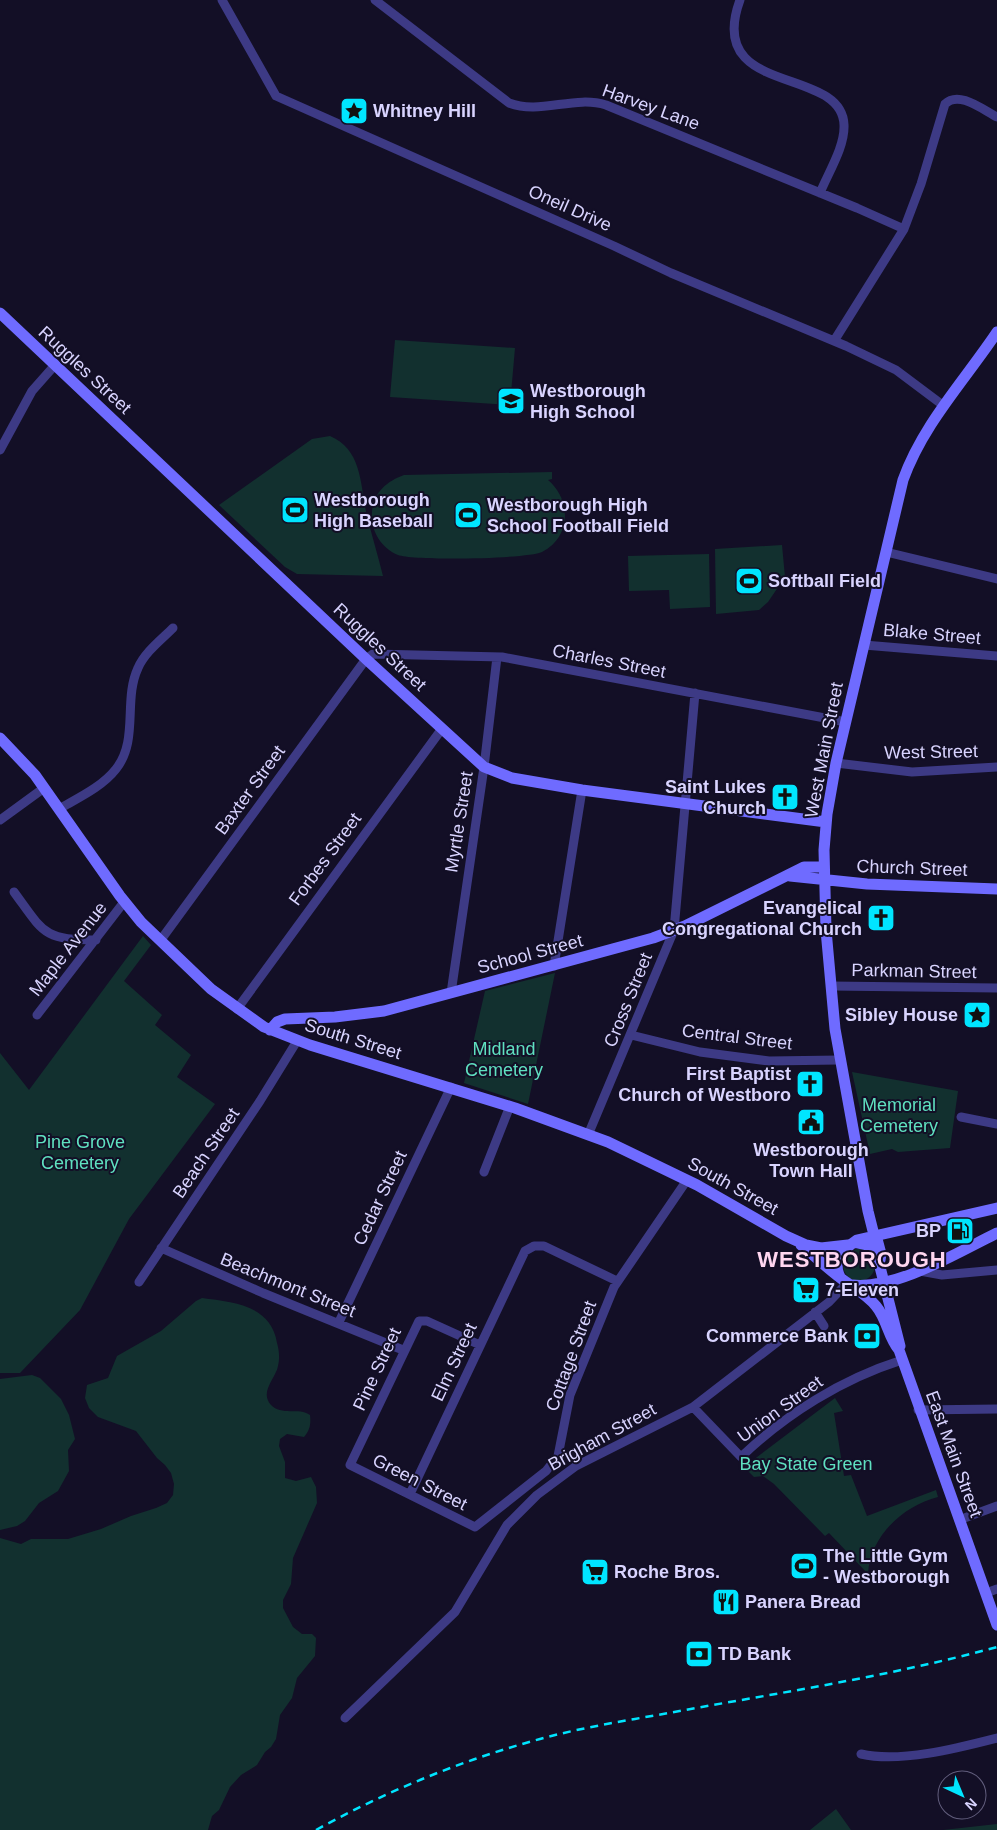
<svg xmlns="http://www.w3.org/2000/svg" width="997" height="1830" viewBox="0 0 997 1830" font-family="Arial,sans-serif">
  <rect width="100%" height="100%" fill="#130f26"/>
  <!-- green -->
  <path fill="#12302f" d="M 395,340 L 515,348 L 510,405 L 390,397 Z
    M 330,436 C 363,450 360,486 367,516 C 372,536 378,556 383,576 L 297,574 L 285,567 L 219,505 L 312,439 Z
    M 552,472 L 552,479 L 548,480 C 571,499 572,537 542,552 C 527,559 414,561 398,555 C 381,548 370,530 372,512 C 373,493 387,481 404,475 Z
    M 782,545 L 785,577 L 768,602 L 759,610 L 716,614 L 715,549 Z
    M 709,554 L 710,607 L 670,609 L 669,590 L 629,591 L 628,556 Z
    M 143,936 L 151,945 L 124,981 L 162,1015 L 155,1025 L 191,1055 L 177,1077 L 215,1104 L 129,1219 L 80,1310 L 20,1373 L 0,1373 L 0,1053 L 29,1090 Z
    M 555,973 L 528,1104 L 464,1083 L 485,991 Z
    M 852,1072 L 958,1091 L 950,1148 L 898,1152 L 892,1149 L 870,1154 Z
    M843 1265a16 16 0 1 1 32 0a16 16 0 1 1-32 0Z
    M 202,1298 C 233,1302 271,1305 277,1343 C 279,1350 280,1358 278,1366 C 276,1378 259,1392 271,1405 C 281,1416 299,1407 310,1415 C 311,1424 310,1430 304,1437 L 287,1434 L 280,1439 L 279,1446 L 285,1462 L 285,1478 L 296,1481 L 311,1477 L 316,1487 L 317,1503 L 293,1558 L 291,1584 L 283,1600 L 283,1608 L 293,1627 L 302,1634 L 312,1634 L 316,1638 L 315,1656 L 297,1678 L 292,1698 L 280,1715 L 276,1739 L 271,1747 L 265,1752 L 257,1765 L 241,1775 L 230,1787 L 219,1810 L 212,1816 L 208,1830 L 0,1830 L 0,1379 L 32,1375 L 40,1378 L 61,1399 L 69,1415 L 75,1439 L 68,1450 L 69,1471 L 58,1491 L 39,1503 L 25,1521 L 17,1526 L 0,1530 L 0,1538 L 21,1544 L 31,1539 L 68,1539 L 101,1529 L 131,1516 L 156,1508 L 167,1503 L 173,1495 L 174,1484 L 171,1473 L 165,1465 L 157,1458 L 136,1431 L 98,1417 L 89,1408 L 85,1398 L 87,1385 L 108,1378 L 117,1356 L 161,1331 L 196,1301 Z
    M 835,1398 L 843,1411 L 834,1413 L 844,1476 L 851,1475 L 867,1516 L 936,1490 L 938,1497 C 903,1506 870,1536 868,1574 L 829,1533 L 825,1536 L 774,1484 L 763,1476 L 754,1477 L 744,1467 Z
    M 836,1809 L 851,1830 L 810,1830 Z
    M 997,1824 L 997,1830 L 943,1830 Z"/>
  <g fill="none" stroke-linecap="round" stroke-linejoin="round">
    <!-- street -->
    <path stroke="#3d3a85" stroke-width="9" d="M 222,0 L 276,96 L 614,246 L 671,273 L 846,346 L 896,370 L 944,406
      M 375,0 L 509,103 C 540,115 574,95 606,105 L 857,208 L 904,229
      M 740,0 C 704,98 842,65 844,125 C 845,147 828,173 820,193
      M 834,341 L 904,229 L 921,184 L 945,104 C 959,90 983,110 997,117
      M 0,450 L 32,391 L 55,365
      M 886,552 L 997,579
      M 864,645 L 997,656
      M 836,763 L 912,772 L 997,767
      M 59,809 C 78,798 102,787 116,769 C 139,740 123,700 138,668 C 145,652 161,640 173,628
      M 0,820 L 44,788
      M 14,892 C 44,933 43,940 96,940
      M 160,941 L 366,659 L 373,654 L 502,657 L 846,722
      M 554,966 L 582,790
      M 831,986 L 997,988
      M 451,993 L 484,767 L 497,657
      M 237,1009 L 441,730
      M 37,1015 L 124,902
      M 631,1035 L 700,1052 L 769,1061 L 839,1060
      M 961,1117 L 997,1124
      M 588,1135 L 674,930 L 695,693
      M 484,1172 L 510,1106
      M 161,1248 L 263,1293 L 403,1350
      M 920,1271 L 942,1275 L 997,1270
      M 139,1282 L 260,1101 L 297,1041
      M 815,1312 L 824,1326
      M 339,1322 L 451,1087
      M 480,1345 L 427,1321 L 419,1321 L 350,1465 L 475,1527 L 546,1471 L 558,1456 L 570,1395 L 614,1287 L 687,1180
      M 693,1407 L 741,1457 C 786,1414 842,1379 902,1360
      M 918,1410 L 997,1409
      M 410,1494 L 525,1251 L 534,1246 L 544,1246 L 617,1281
      M 959,1520 L 997,1506
      M 986,1593 L 997,1589
      M 345,1718 L 455,1612 L 507,1525 L 537,1495 L 576,1466 L 693,1407 L 829,1302 L 847,1283
      M 861,1754 C 901,1763 958,1748 997,1738"/>
    <!-- secondary -->
    <path stroke="#6f6bff" stroke-width="11" d="M 0,313 L 366,659 L 484,767 L 512,778 L 582,790 L 826,822
      M 0,738 L 35,775 L 120,896 L 141,922 L 211,989 L 264,1027 L 310,1045 L 515,1108 L 608,1142 L 697,1185 L 786,1236 L 806,1245 L 821,1248 L 848,1245
      M 790,876 L 867,884 L 997,889
      M 270,1030 L 277,1022 L 285,1019 L 335,1017 L 384,1011 L 653,938 L 685,926 L 804,867 L 824,867
      M 854,1242 L 868,1245 L 877,1255 L 900,1346
      M 801,1245 C 816,1257 830,1271 846,1282 C 857,1290 867,1295 876,1306 C 887,1319 888,1337 899,1350 L 997,1625
      M 880,1260 L 881,1254 L 877,1239 L 874,1235 L 868,1211 L 835,1029 L 826,930 L 824,850 L 827,814 L 836,763 L 903,480 C 923,424 965,380 997,332
      M 840,1277 C 831,1259 844,1249 857,1240 L 997,1208
      M 852,1285 C 896,1290 958,1252 997,1233"/>
    <!-- rail -->
    <path stroke="#00e5ff" stroke-width="2.5" stroke-dasharray="8 6" stroke-linecap="butt" d="M 316,1830 C 387,1791 462,1760 540,1739 C 591,1725 644,1718 696,1708 C 797,1690 898,1674 997,1647"/>
  </g>
  <!-- icons -->
  <defs>
    <symbol id="sight-square" viewBox="-11 -11 22 22"><rect x="-9" y="-9" width="18" height="18" rx="4" fill="#00e5ff" stroke="#130f26"/><path d="M0-6L1.8-2.2L6-1.7L2.9 1.2L3.7 5.4L0 3.3L-3.7 5.4L-2.9 1.2L-6-1.7L-1.8-2.2Z" fill="#111"/></symbol>
    <symbol id="school-square" viewBox="-11 -11 22 22"><rect x="-9" y="-9" width="18" height="18" rx="4" fill="#00e5ff" stroke="#130f26"/><path d="M0-5L7-2L0 1L-7-2ZM-4 1L0 2.5L4 1V4Q0 6-4 4Z" fill="#111"/></symbol>
    <symbol id="stadium-square" viewBox="-11 -11 22 22"><rect x="-9" y="-9" width="18" height="18" rx="4" fill="#00e5ff" stroke="#130f26"/><path d="M0-5a6.5 5 0 1 0 0 10a6.5 5 0 1 0 0-10ZM-3.5-1.8h7v3.6h-7Z" fill="#111"/></symbol>
    <symbol id="church-square" viewBox="-11 -11 22 22"><rect x="-9" y="-9" width="18" height="18" rx="4" fill="#00e5ff" stroke="#130f26"/><path d="M-1.2-6h2.4v3.5h3.3v2.4h-3.3V6h-2.4V-.1h-3.3v-2.4h3.3Z" fill="#111"/></symbol>
    <symbol id="civic-square" viewBox="-11 -11 22 22"><rect x="-9" y="-9" width="18" height="18" rx="4" fill="#00e5ff" stroke="#130f26"/><path d="M-.6-6.5H3V-4.5H.6V-3L4-1V1h2V6H-6V1h2V-1L-.6-3ZM-1.2 2.5V6h2.4V2.5Z" fill="#111"/></symbol>
    <symbol id="fuel-square" viewBox="-11 -11 22 22"><rect x="-9" y="-9" width="18" height="18" rx="4" fill="#00e5ff" stroke="#130f26"/><path d="M-5.5-6h7V0h2V4h1.3V-2.5L3-4.5l.8-.8L6-3V5H2.5V1h-1V6h-7ZM-4.2-4.7v3.2H.2V-4.7Z" fill="#111"/></symbol>
    <symbol id="supermarket-square" viewBox="-11 -11 22 22"><rect x="-9" y="-9" width="18" height="18" rx="4" fill="#00e5ff" stroke="#130f26"/><path d="M-6-5.5h2.5l.6 2H6L4.5 2H-2.5L-4.4-4H-6ZM-1.5 3.2a1.3 1.3 0 1 0 .1 0ZM3 3.2a1.3 1.3 0 1 0 .1 0Z" fill="#111"/></symbol>
    <symbol id="bank-square" viewBox="-11 -11 22 22"><rect x="-9" y="-9" width="18" height="18" rx="4" fill="#00e5ff" stroke="#130f26"/><path d="M-6-4H6V4H-6ZM0-2.3a2.3 2.3 0 1 0 0 4.6a2.3 2.3 0 1 0 0-4.6Z" fill="#111"/></symbol>
    <symbol id="restaurant-square" viewBox="-11 -11 22 22"><rect x="-9" y="-9" width="18" height="18" rx="4" fill="#00e5ff" stroke="#130f26"/><path d="M-5-6h1v4h1v-4h1v4h1v-4h1v5L-1.5 .5V6h-2V.5L-5-1ZM5-6V6H3V1.5H1.5Q1.5-4 5-6Z" fill="#111"/></symbol>
  </defs>
  <g fill-rule="evenodd">
    <use href="#sight-square" x="338" y="95" width="32" height="32"/>
    <use href="#school-square" x="495" y="385" width="32" height="32"/>
    <use href="#stadium-square" x="279" y="494" width="32" height="32"/>
    <use href="#stadium-square" x="452" y="499" width="32" height="32"/>
    <use href="#stadium-square" x="733" y="565" width="32" height="32"/>
    <use href="#church-square" x="769" y="781" width="32" height="32"/>
    <use href="#church-square" x="865" y="902" width="32" height="32"/>
    <use href="#sight-square" x="961" y="999" width="32" height="32"/>
    <use href="#church-square" x="794" y="1068" width="32" height="32"/>
    <use href="#civic-square" x="795" y="1106" width="32" height="32"/>
    <use href="#fuel-square" x="944" y="1215" width="32" height="32"/>
    <use href="#supermarket-square" x="790" y="1274" width="32" height="32"/>
    <use href="#bank-square" x="851" y="1320" width="32" height="32"/>
    <use href="#stadium-square" x="788" y="1550" width="32" height="32"/>
    <use href="#supermarket-square" x="579" y="1556" width="32" height="32"/>
    <use href="#restaurant-square" x="710" y="1586" width="32" height="32"/>
    <use href="#bank-square" x="683" y="1638" width="32" height="32"/>
  </g>
  <g text-anchor="middle" stroke-width="4" stroke-linejoin="round" paint-order="stroke">
    <!-- street labels -->
    <g font-size="18" fill="#d9d4ff" stroke="#130f26">
      <text transform="translate(651 107) rotate(20)" y="6">Harvey Lane</text>
      <text transform="translate(570 208) rotate(24)" y="6">Oneil Drive</text>
      <text transform="translate(85 370) rotate(43)" y="6">Ruggles Street</text>
      <text transform="translate(932 634) rotate(5)" y="6">Blake Street</text>
      <text transform="translate(380 647) rotate(43)" y="6">Ruggles Street</text>
      <text transform="translate(609 661) rotate(11)" y="6">Charles Street</text>
      <text transform="translate(824 750) rotate(-79)" y="6">West Main Street</text>
      <text transform="translate(931 752) rotate(-1)" y="6">West Street</text>
      <text transform="translate(250 790) rotate(-54)" y="6">Baxter Street</text>
      <text transform="translate(459 822) rotate(-81)" y="6">Myrtle Street</text>
      <text transform="translate(325 859) rotate(-54)" y="6">Forbes Street</text>
      <text transform="translate(912 868) rotate(2)" y="6">Church Street</text>
      <text transform="translate(68 949) rotate(-52)" y="6">Maple Avenue</text>
      <text transform="translate(530 954) rotate(-15)" y="6">School Street</text>
      <text transform="translate(914 971) rotate(1)" y="6">Parkman Street</text>
      <text transform="translate(628 1000) rotate(-68)" y="6">Cross Street</text>
      <text transform="translate(737 1037) rotate(7)" y="6">Central Street</text>
      <text transform="translate(353 1039) rotate(17)" y="6">South Street</text>
      <text transform="translate(206 1153) rotate(-56)" y="6">Beach Street</text>
      <text transform="translate(733 1186) rotate(29)" y="6">South Street</text>
      <text transform="translate(380 1198) rotate(-65)" y="6">Cedar Street</text>
      <text transform="translate(288 1285) rotate(22)" y="6">Beachmont Street</text>
      <text transform="translate(571 1356) rotate(-70)" y="6">Cottage Street</text>
      <text transform="translate(454 1362) rotate(-65)" y="6">Elm Street</text>
      <text transform="translate(377 1369) rotate(-65)" y="6">Pine Street</text>
      <text transform="translate(780 1409) rotate(-36)" y="6">Union Street</text>
      <text transform="translate(602 1437) rotate(-29)" y="6">Brigham Street</text>
      <text transform="translate(954 1454) rotate(70)" y="6">East Main Street</text>
      <text transform="translate(420 1482) rotate(27)" y="6">Green Street</text>
    </g>
    <!-- poi labels -->
    <g font-size="18" font-weight="bold" fill="#d9d4ff" stroke="#130f26" text-anchor="start">
      <text x="373" y="117">Whitney Hill</text>
      <text x="530" y="397">Westborough<tspan x="530" dy="21">High School</tspan></text>
      <text x="314" y="506">Westborough<tspan x="314" dy="21">High Baseball</tspan></text>
      <text x="487" y="511">Westborough High<tspan x="487" dy="21">School Football Field</tspan></text>
      <text x="768" y="587">Softball Field</text>
      <text x="766" y="793" text-anchor="end">Saint Lukes<tspan x="766" dy="21">Church</tspan></text>
      <text x="862" y="914" text-anchor="end">Evangelical<tspan x="862" dy="21">Congregational Church</tspan></text>
      <text x="958" y="1021" text-anchor="end">Sibley House</text>
      <text x="791" y="1080" text-anchor="end">First Baptist<tspan x="791" dy="21">Church of Westboro</tspan></text>
      <text x="811" y="1156" text-anchor="middle">Westborough<tspan x="811" dy="21">Town Hall</tspan></text>
      <text x="941" y="1237" text-anchor="end">BP</text>
      <text x="825" y="1296">7-Eleven</text>
      <text x="848" y="1342" text-anchor="end">Commerce Bank</text>
      <text x="823" y="1562">The Little Gym<tspan x="823" dy="21">- Westborough</tspan></text>
      <text x="614" y="1578">Roche Bros.</text>
      <text x="745" y="1608">Panera Bread</text>
      <text x="718" y="1660">TD Bank</text>
    </g>
    <!-- park labels -->
    <g font-size="18" fill="#5fe0c0" stroke="#130f26">
      <text x="504" y="1055">Midland<tspan x="504" dy="21">Cemetery</tspan></text>
      <text x="899" y="1111">Memorial<tspan x="899" dy="21">Cemetery</tspan></text>
      <text x="80" y="1148">Pine Grove<tspan x="80" dy="21">Cemetery</tspan></text>
      <text x="806" y="1470">Bay State Green</text>
    </g>
    <!-- district labels -->
    <g font-size="22" font-weight="bold" letter-spacing="1" fill="#ffd6f0" stroke="#130f26">
      <text x="852" y="1267">WESTBOROUGH</text>
    </g>
  </g>
  <!-- north arrow -->
  <g transform="translate(962 1795) rotate(136)"><circle r="24" fill="#130f26" stroke="#625e7d"/>
  <path d="M0-4L9 19L0 12L-9 19Z" fill="#00e5ff"/>
  <text y="-8" font-size="14" font-weight="bold" text-anchor="middle" fill="#d9d4ff">N</text>
  </g>
</svg>
